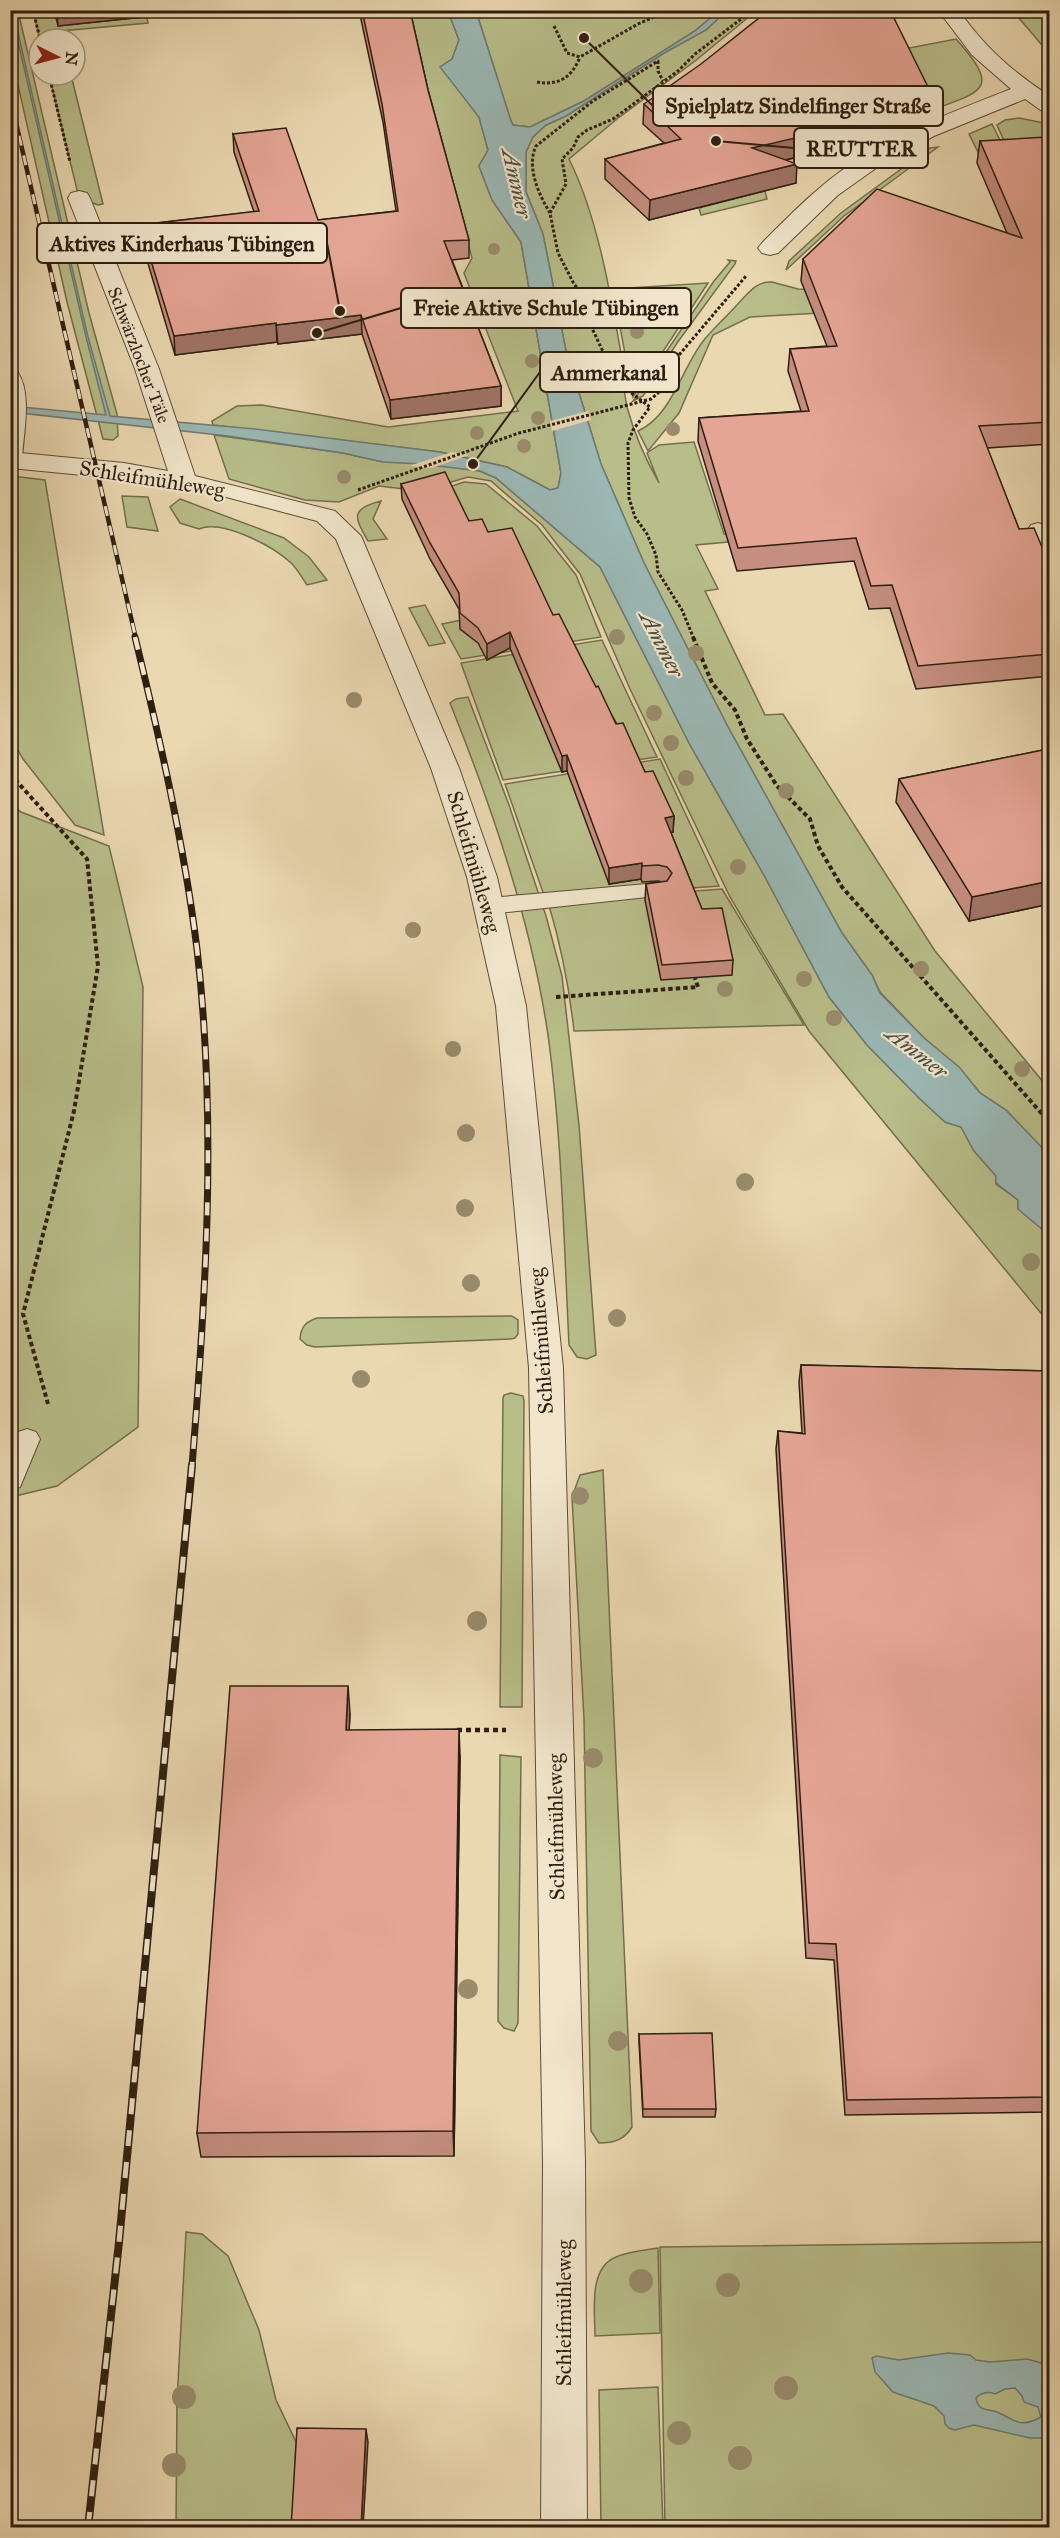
<svg xmlns="http://www.w3.org/2000/svg" width="1060" height="2538" viewBox="0 0 1060 2538" font-family="'IM FELL Great Primer',serif">
<style>
.green{fill:#b8be8a;stroke:#736e4d;stroke-width:1.5}
.water{fill:#9bb8b5;stroke:#6f7a73;stroke-width:1.5;fill-rule:evenodd}
.pier{fill:#ead8b1}
.lines{fill:none;stroke-linecap:round;stroke-linejoin:round}
.lane-casing{stroke:#5d4c38;stroke-width:2}
.street-casing{stroke:#5d4c38;stroke-width:2}
.path-far2{stroke:#2e1e10;stroke-width:3;stroke-dasharray:3 2;stroke-linecap:butt}
.path-far1{stroke:#2e1e10;stroke-width:4;stroke-dasharray:4.5 3;stroke-linecap:butt}
.path{stroke:#2e1e10;stroke-width:4.5;stroke-dasharray:5 4;stroke-linecap:butt}
.lane{fill:#f1e6cc;fill-rule:evenodd}
.street{fill:#f1e6cc;fill-rule:evenodd}
.rail-far2-casing{stroke:#2e1e10;stroke-width:4.5}
.rail-far1-casing{stroke:#2e1e10;stroke-width:7}
.rail-casing{stroke:#2e1e10;stroke-width:8}
.rail-far2{stroke:#f1e6cc;stroke-width:3;stroke-dasharray:10;stroke-linecap:butt}
.rail-far1{stroke:#f1e6cc;stroke-width:4.5;stroke-dasharray:13;stroke-linecap:butt}
.rail{stroke:#f1e6cc;stroke-width:5;stroke-dasharray:16;stroke-linecap:butt}
.tree{fill:#998c6d}
.wall{fill:#c58e80;stroke:#2e1e10;stroke-width:1.5}
.shaded-wall{fill:#a07468;stroke:#2e1e10;stroke-width:1.5}
.building{fill:#e5a595;stroke:#2e1e10;stroke-width:1.5}
.labels{text-anchor:middle;dominant-baseline:central;stroke-width:4.5;stroke-linejoin:round;paint-order:stroke}
.far-street-label{font-size:18px;fill:#2e1e10;stroke:#f1e6cc}
.street-label{font-size:21px;fill:#2e1e10;stroke:#f1e6cc}
.water-label{font-size:22px;font-style:italic;fill:#4f4c42;stroke:#f1e6cc}
.leader{fill:none;stroke:#2e1e10;stroke-width:2}
.callout-dot{fill:#2e1e10;stroke:#f1e6cc;stroke-width:2}
.callout{fill:#f1e6cc;stroke:#2e1e10;stroke-width:2}
.callout-label{font-size:22px;text-anchor:middle;font-weight:bold;fill:#2e1e10}
</style>
<rect width="100%" height="100%" fill="#ead8b1"/>
<filter id="stains"><feTurbulence type="fractalNoise" baseFrequency=".00333" numOctaves="4"/><feColorMatrix values="0 0 0 0 .2 0 0 0 0 .09 0 0 0 0 .02 0 0 0 .5 -.17"/></filter>
<radialGradient id="worn" r=".72"><stop offset=".6" stop-color="#630" stop-opacity="0"/><stop offset="1" stop-color="#630" stop-opacity=".3"/></radialGradient>
<g class="green">
<polygon points="10,11 18,11 89,313 117,414 118,436 113,440 103,439 67,302 11,54"/>
<polygon points="33,11 60,11 64,24 146,14 148,23 61,31 63,39 40,39"/>
<polygon points="408,11 448,11 459,40 452,59 441,67 479,117 488,150 479,166 492,200 521,242 561,473 558,488 550,490 507,467 440,452 213,425 212,421 237,406 262,405 388,427 518,411 464,273 472,258 433,114"/>
<polygon points="476,11 535,11 537,17 536,11 725,11 714,15 695,31 584,101 530,127 513,125 511,121"/>
<path d="M737,11h19l-61,50 -78,58 -48,40c28,56 41,132 52,194 3,17 2,37 6,54 7,26 19,53 32,76l-12,-30 12,-8 35,-3 30,92 98,-8 3,7 -129,12 22,44 -13,2 60,124 18,-1 152,237 114,138v66l-43,-45 -26,-17 -21,-26 -35,-29 -44,-46 -8,-17 -30,-42 -114,-206 -84,-164 -43,-99 -35,-113 -23,-117 -17,-42v-40l7,-15 13,-12 20,-9 98,-63 42,-23 14,-13z"/>
<polygon points="1013,11 1049,11 1049,43 1041,44"/>
<path d="M956,39c46,51 27,52 -27,72l-30,-61z"/>
<polygon points="49,75 71,75 103,204 98,205 79,198"/>
<polygon points="1019,118 1049,124 1049,169 1013,161 997,125 1005,120"/>
<polygon points="992,124 1012,164 985,166 969,134"/>
<polygon points="938,147 844,216 786,270 789,261 841,213 930,148"/>
<polygon points="765,191 767,199 701,215 699,208"/>
<polygon points="728,260 736,261 735,264 677,343 643,396 633,401 714,281 730,262"/>
<path d="M772,282l26,7 23,1 54,20 -125,7 -37,18 -34,78 -31,38 -10,-20c34,-15 44,-64 66,-91 10,-12 22,-23 32,-34 11,-11 19,-25 36,-24z"/>
<polygon points="708,283 633,397 613,289"/>
<polygon points="214,435 343,453 383,462 421,463 480,471 496,478 600,567 689,743 765,877 829,997 867,1045 920,1099 945,1122 961,1127 974,1151 996,1176 996,1184 1018,1200 1018,1209 1049,1235 1049,1323 809,1031 730,897 630,689 580,574 542,525 491,481 468,477 421,491 379,486 339,502 305,500 229,479"/>
<polygon points="11,476 45,480 104,835 75,825 23,759 11,738"/>
<polygon points="464,482 486,484 537,526 576,575 601,637 461,659 442,624 518,608 483,530 461,515 449,487"/>
<polygon points="122,496 148,497 158,531 127,527"/>
<path d="M180,499l104,39 25,19 18,23 -20,5c-5,-7 -10,-17 -17,-23 -18,-16 -68,-43 -91,-33l-19,-6 -10,-16z"/>
<path d="M381,501l-8,18 14,20 -19,2c-13,-23 -19,-32 13,-40z"/>
<polygon points="425,605 445,643 429,646 409,608"/>
<polygon points="602,640 657,757 503,780 461,663"/>
<path d="M468,697l41,108 37,111 16,60 17,149 17,230 -9,4 -10,-2 -8,-12c-5,-101 -7,-203 -20,-303 -16,-115 -56,-232 -99,-339l6,-4z"/>
<polygon points="660,759 719,886 545,898 505,784"/>
<polygon points="10,803 21,812 109,846 143,987 138,1427 57,1486 11,1497"/>
<path d="M722,889l82,136 -230,6c-5,-45 -13,-86 -26,-129z"/>
<path d="M512,1316l6,4v14l-3,4 -4,1 -196,8 -8,-2 -7,-6c1,-13 6,-17 17,-21z"/>
<polygon points="511,1393 523,1396 524,1401 522,1707 500,1707 503,1398 504,1395"/>
<path d="M603,1470l29,657c-8,13 -18,16 -33,16l-8,-12 -7,-412 -12,-222 8,-22z"/>
<polygon points="500,1755 521,1757 518,2023 514,2031 504,2028 498,2021"/>
<polygon points="186,2232 202,2234 228,2256 259,2330 276,2400 296,2442 292,2527 176,2528 177,2401"/>
<polygon points="1049,2242 1049,2527 665,2527 660,2247"/>
<path d="M658,2248l2,85 -65,3c0,-24 -7,-68 21,-79 13,-6 29,-7 42,-9z"/>
<polygon points="658,2387 663,2527 601,2527 599,2390"/>
</g>
<g class="water">
<polygon points="11,11 13,11 88,337 110,416 255,429 440,452 507,467 550,490 558,488 561,473 521,242 492,200 479,166 488,150 479,117 440,67 452,59 459,40 448,11 476,11 511,121 513,125 530,127 584,101 695,31 714,15 725,11 737,11 720,17 706,30 664,53 566,116 546,125 533,137 526,152 526,192 543,234 566,351 601,464 644,563 728,727 842,933 872,975 880,993 924,1038 959,1067 980,1093 1006,1110 1049,1155 1049,1235 1018,1209 1018,1200 996,1183 996,1176 974,1151 961,1127 945,1122 920,1099 867,1045 829,997 765,877 689,743 600,567 496,478 480,471 421,464 383,462 343,453 228,436 11,412 11,406 106,415 86,337"/>
<path d="M948,2353l22,2 6,5 14,2 37,-3 22,6v73h-19l-56,-13 -19,5 -6,-2 -4,-4 -1,-8 -10,-10 -41,-14 -18,-20 -3,-14 4,-2 23,4zM1015,2388l7,8 2,6 14,5 3,10c-22,12 -25,3 -44,-5 -10,-4 -19,0 -21,-14 4,-5 12,-7 19,-4l10,-5z"/>
</g>
<g class="pier">
<polygon points="588,411 591,420 552,431 550,421"/>
<polygon points="452,452 469,455 432,468 409,466"/>
</g>
<g class="lines">
<defs>
<g id="lane">
<path d="M10,369l7,2c16,23 6,63 5,89l-3,4 -7,2z"/>
<polygon points="1038,523 1045,525 1050,533 1050,565 1043,563 1040,559 1028,529 1031,525"/>
<polygon points="658,883 666,885 669,890 666,895 489,914 481,911 478,906 481,901 489,898"/>
<polygon points="27,1429 36,1432 40,1439 20,1487 10,1490 10,1446 18,1432"/>
</g>
<g id="street">
<path d="M938,10h21c23,35 56,64 91,86v16l-8,-1 -17,-12 -91,37 -55,30 -41,29 -60,58 -8,2 -8,-2 -4,-5 4,-5c27,-27 54,-55 86,-77 50,-34 107,-55 163,-77l-39,-34z"/>
<polygon points="79,191 87,193 90,198 159,369 195,476 335,511 361,536 459,768 497,877 526,1006 563,1368 585,2162 587,2528 541,2528 543,2162 529,1368 496,1006 467,877 431,768 336,539 317,521 211,493 124,479 10,468 10,452 124,463 168,471 135,369 68,198 71,193"/>
</g>
</defs>
<use href="#lane" class="lane-casing"/>
<use href="#street" class="street-casing"/>
<g class="path-far2">
<polyline points="33,10 40,39"/>
<polyline points="554,26 567,53 580,57 638,24 670,10"/>
<polyline points="49,75 70,162"/>
<path d="M537,82c22,4 35,-5 43,-25"/>
<path d="M550,213c-11,-18 -24,-46 -14,-67l57,-45 65,-40v10l5,10"/>
<polyline points="358,490 519,433 651,399 658,393 679,355 746,276"/>
<polyline points="694,639 682,610 658,572 656,555 647,534 635,517 629,498 628,443 633,430 650,407 622,386 615,377 589,322 586,299 574,284 558,253 550,213 566,184 562,159 573,148 578,137 587,130 613,119 678,71 695,54 753,10"/>
</g>
<g class="path-far1">
<polyline points="693,637 712,683 735,710 747,739 777,786 810,819 818,846 842,887 1050,1123"/>
<polyline points="10,774 87,859 98,966 74,1111 23,1314 48,1404"/>
<polyline points="556,997 698,987 695,978"/>
</g>
<polyline class="path" points="457,1730 506,1730"/>
<use href="#lane" class="lane"/>
<use href="#street" class="street"/>
<defs>
<polyline id="rail-far2" points="10,97 136,639"/>
<path id="rail-far1" d="M135,637c25,103 49,207 62,312 20,172 9,346 -5,517"/>
<polyline id="rail" points="88,2528 119,2242 192,1465"/>
</defs>
<use href="#rail-far2" class="rail-far2-casing"/>
<use href="#rail-far1" class="rail-far1-casing"/>
<use href="#rail" class="rail-casing"/>
<use href="#rail-far2" class="rail-far2"/>
<use href="#rail-far1" class="rail-far1"/>
<use href="#rail" class="rail"/>
</g>
<g class="tree">
<circle cx="494" cy="249" r="6"/>
<circle cx="637" cy="332" r="7"/>
<circle cx="532" cy="361" r="7"/>
<circle cx="538" cy="418" r="7"/>
<circle cx="673" cy="429" r="7"/>
<circle cx="477" cy="433" r="7"/>
<circle cx="524" cy="446" r="7"/>
<circle cx="344" cy="477" r="7"/>
<circle cx="617" cy="637" r="8"/>
<circle cx="696" cy="653" r="8"/>
<circle cx="354" cy="700" r="8"/>
<circle cx="654" cy="713" r="8"/>
<circle cx="671" cy="743" r="8"/>
<circle cx="686" cy="778" r="8"/>
<circle cx="786" cy="791" r="8"/>
<circle cx="738" cy="867" r="8"/>
<circle cx="413" cy="930" r="8"/>
<circle cx="921" cy="969" r="8"/>
<circle cx="804" cy="979" r="8"/>
<circle cx="725" cy="989" r="8"/>
<circle cx="834" cy="1018" r="8"/>
<circle cx="453" cy="1049" r="8"/>
<circle cx="1022" cy="1069" r="8"/>
<circle cx="466" cy="1133" r="9"/>
<circle cx="745" cy="1182" r="9"/>
<circle cx="465" cy="1208" r="9"/>
<circle cx="1031" cy="1262" r="9"/>
<circle cx="471" cy="1283" r="9"/>
<circle cx="617" cy="1318" r="9"/>
<circle cx="361" cy="1379" r="9"/>
<circle cx="580" cy="1496" r="9"/>
<circle cx="477" cy="1621" r="10"/>
<circle cx="593" cy="1758" r="10"/>
<circle cx="468" cy="1989" r="10"/>
<circle cx="618" cy="2041" r="10"/>
<circle cx="641" cy="2281" r="12"/>
<circle cx="728" cy="2285" r="12"/>
<circle cx="786" cy="2388" r="12"/>
<circle cx="184" cy="2397" r="12"/>
<circle cx="679" cy="2433" r="12"/>
<circle cx="740" cy="2458" r="12"/>
<circle cx="174" cy="2465" r="12"/>
</g>
<g class="wall">
<polygon points="54,10 143,10 143,17 58,26"/>
<polygon points="359,10 410,10 428,90 469,240 469,258 452,260 501,386 501,406 391,419 362,334 278,344 277,342 175,355 142,243 140,225 254,212 234,152 233,134 318,220 396,211 383,122"/>
<polygon points="644,104 926,106 874,139 786,160 796,183 649,220 605,179 605,159 664,143 643,124"/>
<polygon points="980,141 1050,141 1050,444 987,448 1019,529 1050,566 1050,676 916,689 890,608 869,609 854,561 737,571 698,441 699,418 801,411 788,371 790,349 827,346 801,281 803,259 1007,233 977,163"/>
<polygon points="401,484 488,532 553,615 645,772 674,816 673,832 671,833 702,909 733,960 732,975 661,980 645,900 646,884 663,882 658,881 642,882 641,879 609,884 567,771 562,772 510,648 487,660 478,643 460,629 459,609 430,559 402,499"/>
<polygon points="1050,746 1050,904 969,921 896,802 899,779 1043,750"/>
<polygon points="801,1365 1050,1371 1050,2112 845,2115 834,1960 806,1958 776,1449 778,1431 802,1433 799,1382"/>
<polygon points="350,1713 349,1730 460,1756 454,2156 201,2157 197,2133"/>
<polygon points="639,2034 716,2109 715,2117 643,2117 639,2042"/>
</g>
<g class="shaded-wall">
<polygon points="57,10 143,10 143,17 58,26"/>
<polygon points="928,87 926,106 874,139 750,168 752,148"/>
<polygon points="797,164 796,183 649,220 650,200"/>
<polygon points="361,315 362,334 278,344 276,325"/>
<polygon points="276,323 277,342 175,355 174,336"/>
<polygon points="501,386 501,406 391,419 390,400"/>
<polygon points="510,632 510,648 487,660 487,644"/>
<polygon points="567,755 567,771 562,772 562,756"/>
<polygon points="674,816 673,832 665,833 665,818"/>
<polygon points="642,863 641,879 609,884 609,868"/>
<polygon points="1050,881 1050,904 969,921 972,897"/>
<polygon points="348,1686 350,1713 348,1757 346,1730"/>
<polygon points="459,1729 460,1756 454,2156 453,2131"/>
<polygon points="366,2429 368,2442 363,2528 361,2528"/>
</g>
<g class="building">
<polygon points="362,10 410,10 428,90 469,240 444,241 501,386 390,400 361,315 276,325 276,323 174,336 140,225 259,211 233,134 286,128 318,220 398,211 382,104"/>
<polygon points="769,10 890,10 928,87 876,119 752,148 797,164 650,200 605,159 681,139 644,104 701,64"/>
<polygon points="1047,137 1050,141 1050,422 979,426 1019,529 1034,528 1050,566 1050,654 918,666 892,585 871,586 856,538 738,548 699,418 809,411 790,349 837,346 803,259 877,189 1022,238 980,141"/>
<polygon points="445,472 469,521 482,519 488,532 512,528 553,615 559,614 596,687 598,686 616,724 623,723 645,772 653,771 674,816 665,818 702,909 722,908 733,960 662,965 646,884 667,881 672,873 667,867 658,865 642,866 642,863 609,868 567,755 562,756 510,632 487,644 478,628 460,613 459,593 430,543 401,484"/>
<polygon points="1050,746 1050,881 972,897 899,779 1043,750"/>
<polygon points="801,1365 1050,1371 1050,2097 847,2100 836,1944 809,1943 778,1431 805,1434"/>
<polygon points="230,1686 348,1686 346,1730 459,1729 453,2131 197,2133"/>
<polygon points="712,2033 716,2109 643,2109 639,2034"/>
<polygon points="297,2428 366,2429 361,2528 291,2528"/>
</g>
<g class="labels">
<g class="far-street-label">
<text transform="translate(139 355) rotate(69)">Schwärzlocher Täle</text>
</g>
<g class="street-label">
<text transform="translate(152 479) rotate(9)">Schleifmühleweg</text>
<text transform="translate(474 862) rotate(74)">Schleifmühleweg</text>
<text transform="translate(541 1341) rotate(-94)">Schleifmühleweg</text>
<text transform="translate(556 1827) rotate(-91)">Schleifmühleweg</text>
<text transform="translate(564 2313) rotate(-90)">Schleifmühleweg</text>
</g>
<g class="water-label">
<text transform="translate(517 183) rotate(77)">Ammer</text>
<text transform="translate(662 644) rotate(63)">Ammer</text>
<text transform="translate(917 1052) rotate(38)">Ammer</text>
</g>
</g>
<path class="leader" d="M584 38L653 106M716 141L794 148M340 311L327 243M317 333L401 308M473 464L540 372"/>
<g class="callout-dot">
<circle cx="584" cy="38" r="6"/>
<circle cx="716" cy="141" r="6"/>
<circle cx="340" cy="311" r="6"/>
<circle cx="317" cy="333" r="6"/>
<circle cx="473" cy="464" r="6"/>
</g>
<g class="callout">
<rect x="653" y="86" width="290" height="40" rx="6"/>
<rect x="794" y="128" width="134" height="40" rx="6"/>
<rect x="37" y="223" width="290" height="40" rx="6"/>
<rect x="401" y="288" width="290" height="40" rx="6"/>
<rect x="540" y="352" width="139" height="40" rx="6"/>
</g>
<g class="callout-label">
<text x="798" y="113">Spielplatz Sindelfinger Straße</text>
<text x="861" y="156">REUTTER</text>
<text x="182" y="251">Aktives Kinderhaus Tübingen</text>
<text x="546" y="315">Freie Aktive Schule Tübingen</text>
<text x="609" y="380">Ammerkanal</text>
</g>
<rect width="1060" height="2538" fill="none" stroke="#ead8b1" stroke-width="36"/>
<rect x="12" y="12" width="1036" height="2514" fill="none" stroke="#2e1e10" stroke-width="3"/>
<rect x="18" y="18" width="1024" height="2502" fill="none" stroke="#2e1e10" stroke-width="1.5"/>
<g transform="translate(57 57) rotate(96)"><circle r="28" fill="#f1e6cc" stroke="#a39681" stroke-width="1.5"/>
<path d="M0-4.5L10 22L0 15L-10 22Z" fill="#8f2418"/>
<text y="-9" font-size="16" font-weight="bold" text-anchor="middle" fill="#2e1e10">N</text>
</g>
<rect width="100%" height="100%" filter="url(#stains)"/>
<rect width="100%" height="100%" fill="url(#worn)"/>
</svg>
